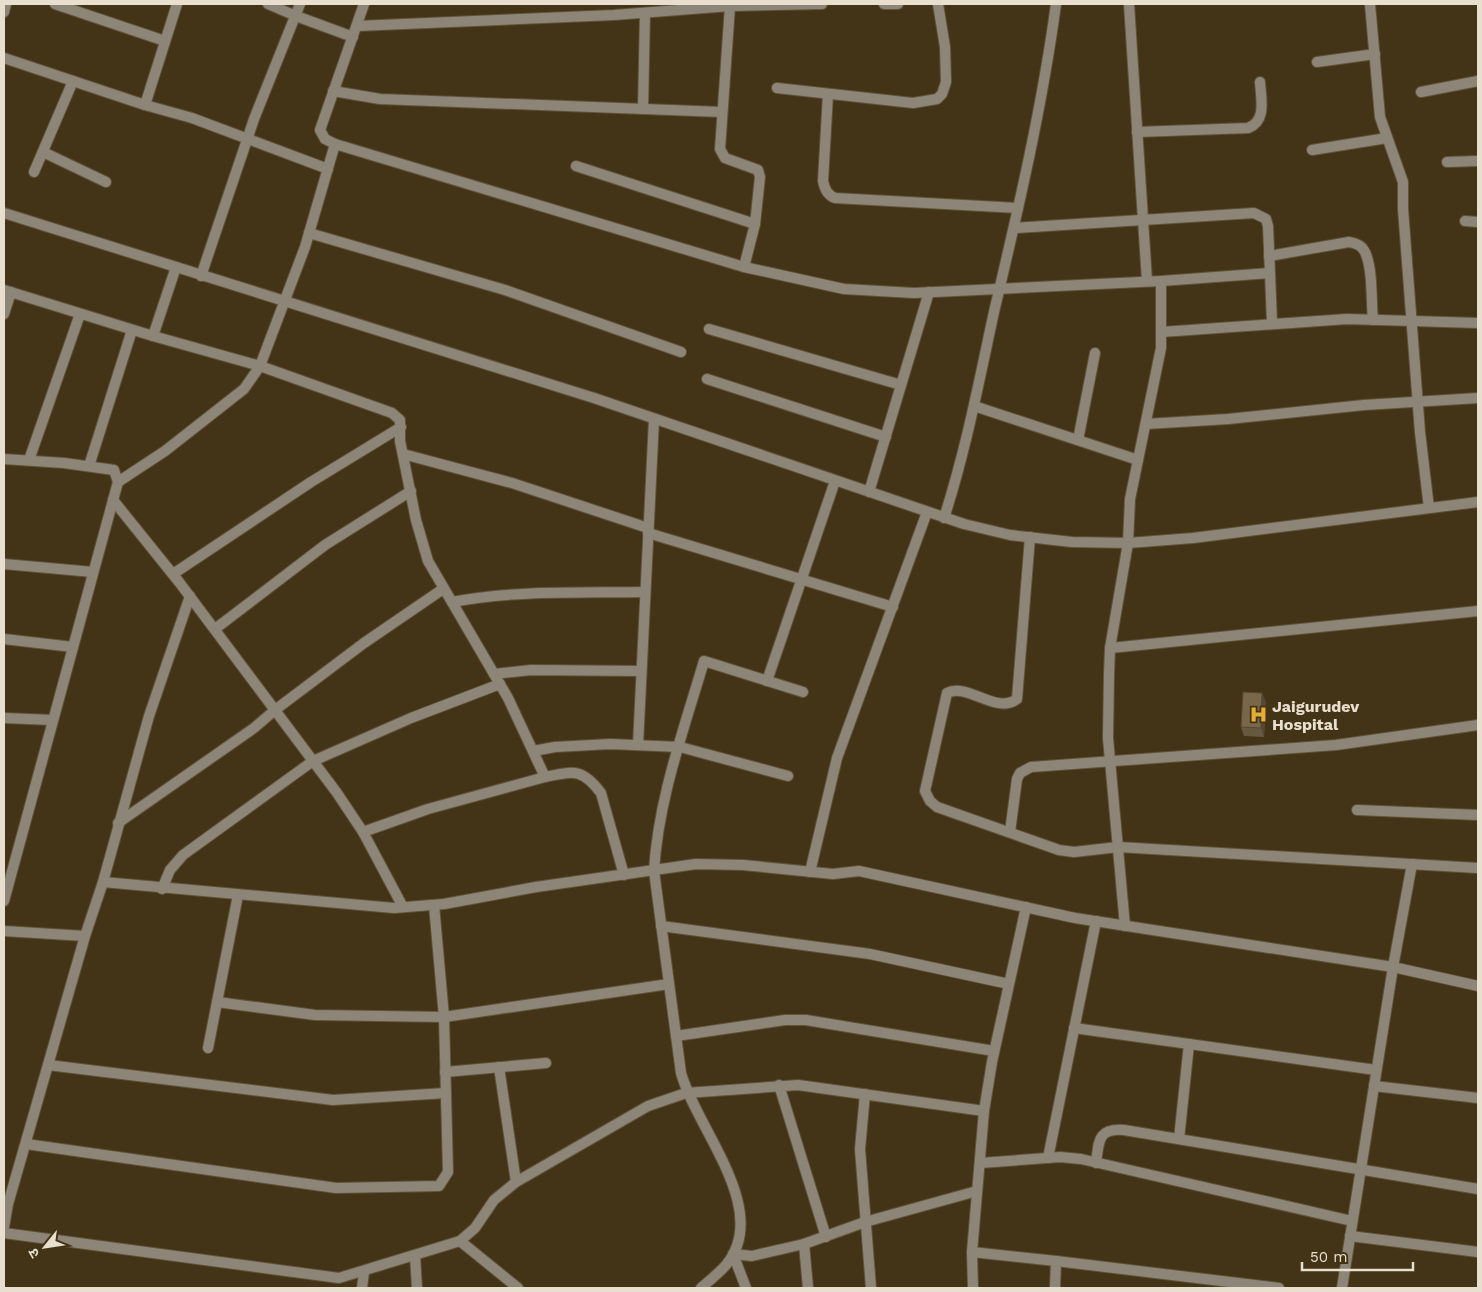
<svg xmlns="http://www.w3.org/2000/svg" width="1482" height="1292" viewBox="0 0 1482 1292" font-family="'Work Sans','Noto Sans Devanagari',sans-serif">
<style>
.lines{fill:none;stroke-linecap:round;stroke-linejoin:round}
.street-casing{stroke:#615338;stroke-width:12}
.street{stroke:#8d8678;stroke-width:10}
.wall{fill:#67593f}
.shaded-wall{fill:#544833}
.building{fill:#786749;stroke:#544833}
.labels{text-anchor:middle;dominant-baseline:central;stroke-width:4;stroke-linejoin:round;paint-order:stroke}
.poi-label{font-size:16px;font-weight:bold;fill:#e8dfce;stroke:#433417;text-anchor:start}
</style>
<rect width="100%" height="100%" fill="#433417"/>
<g class="lines">
<defs>
<g id="street">
<polyline points="55,4 165,41"/>
<polyline points="268,4 296,16 353,37"/>
<polyline points="364,4 320,130 325,139 335,144 744,267 844,289 914,293 1161,281 1270,273 1272,323"/>
<polyline points="884,4 898,4"/>
<polyline points="1129,4 1147,281"/>
<polyline points="1370,4 1380,117 1403,182 1403,209 1420,432 1429,508"/>
<polyline points="730,6 720,149 725,158 758,170 760,177 755,224 744,267"/>
<polyline points="4,12 6,4"/>
<polyline points="357,26 614,15 730,6 822,4"/>
<polyline points="4,58 145,105 192,118 328,169"/>
<polyline points="1317,62 1375,54"/>
<polyline points="777,88 913,103 937,99 942,94 946,82 945,47 938,4"/>
<polyline points="333,91 380,99 722,112"/>
<polyline points="1421,92 1478,81"/>
<path d="M828,94l-5,87c2,8 4,14 12,17l183,10"/>
<polyline points="145,105 177,4"/>
<polyline points="643,109 645,13"/>
<path d="M1137,132l111,-4c19,-7 13,-29 12,-46"/>
<polyline points="1312,150 1387,138"/>
<polyline points="43,152 106,182"/>
<polyline points="1447,162 1478,161"/>
<polyline points="576,166 755,224"/>
<polyline points="34,172 73,81"/>
<polyline points="4,213 594,398 964,524 1010,535 1072,542 1128,543 1193,538 1478,502"/>
<polyline points="1465,221 1478,222"/>
<polyline points="1014,228 1254,213 1266,219 1268,226 1270,273"/>
<polyline points="309,233 505,290 681,352"/>
<path d="M1269,256l80,-14c7,1 13,3 16,10 8,17 6,49 8,68"/>
<polyline points="201,276 254,119 300,4"/>
<polyline points="4,290 153,336 176,267"/>
<polyline points="4,314 11,292"/>
<polyline points="709,329 901,385"/>
<polyline points="1161,332 1347,319 1478,323"/>
<polyline points="153,336 260,366 392,413 400,420 400,441 416,520 428,561 508,698 545,777 428,809 363,832"/>
<polyline points="707,379 886,437"/>
<polyline points="974,406 1138,460"/>
<polyline points="1146,424 1228,419 1364,405 1478,398"/>
<polyline points="1078,440 1095,353"/>
<polyline points="403,454 512,483 648,528"/>
<polyline points="4,459 64,463 114,470 118,482 4,901"/>
<polyline points="29,460 80,314"/>
<polyline points="89,466 132,330"/>
<polyline points="118,482 165,451 244,389 260,366 305,247 335,144"/>
<polyline points="869,492 929,292"/>
<polyline points="113,500 179,582 337,793 363,832 403,907"/>
<path d="M944,518c22,-68 35,-137 50,-206 24,-102 48,-204 62,-308"/>
<polyline points="648,533 893,607"/>
<path d="M1030,537l-13,162c-21,16 -50,-17 -70,-6l-22,98 5,10 7,6 122,43 15,2 44,-5 360,21"/>
<polyline points="4,564 93,572"/>
<polyline points="173,574 311,482 401,427"/>
<path d="M452,602c63,-12 129,-9 193,-10"/>
<polyline points="215,629 325,545 411,491"/>
<polyline points="4,639 73,647"/>
<polyline points="1110,648 1478,611"/>
<polyline points="494,674 531,670 641,671"/>
<polyline points="767,681 835,481"/>
<polyline points="4,718 53,720"/>
<polyline points="638,745 654,419"/>
<polyline points="533,751 555,747 610,744 680,747 788,776"/>
<path d="M545,777c29,-6 37,-9 56,16l23,82"/>
<polyline points="1357,810 1478,815"/>
<polyline points="118,823 254,728 275,710 364,643 443,589"/>
<polyline points="1010,832 1017,779 1020,773 1031,767 1336,745 1478,725"/>
<polyline points="1412,864 1393,967 1478,986"/>
<polyline points="810,872 837,758 927,512"/>
<polyline points="103,882 394,908 444,904 536,887 696,864 743,865 833,874 859,871 1075,918 1393,967 1342,1288"/>
<polyline points="162,889 170,870 183,855 313,761 411,718 500,684"/>
<polyline points="1026,907 992,1062 984,1111 972,1252 1056,1261 1055,1288"/>
<polyline points="661,926 870,954 1009,984"/>
<polyline points="1125,926 1108,738 1109,674 1110,648 1128,543 1130,499 1161,348 1161,281"/>
<polyline points="4,931 85,936"/>
<polyline points="217,1002 315,1015 444,1017 669,984"/>
<polyline points="1074,1028 1376,1070"/>
<polyline points="676,1036 785,1020 806,1020 994,1051"/>
<polyline points="208,1048 238,895"/>
<polyline points="48,1065 333,1100 446,1093"/>
<polyline points="499,1067 516,1182"/>
<polyline points="445,1072 546,1063"/>
<polyline points="779,1085 826,1237"/>
<polyline points="1374,1086 1478,1098"/>
<polyline points="865,1094 860,1149 871,1288"/>
<polyline points="1179,1139 1189,1044"/>
<polyline points="26,1144 336,1188 439,1186 448,1172 444,1017 434,905"/>
<polyline points="1048,1158 1096,921"/>
<polyline points="980,1163 1060,1157 1081,1159 1352,1221"/>
<path d="M1096,1163c3,-21 1,-35 28,-33l354,59"/>
<polyline points="4,1227 8,1204 85,936 103,882 149,716 190,596"/>
<polyline points="4,1233 339,1278 460,1241 475,1228 494,1200 516,1182 648,1106 686,1093 798,1085 984,1111"/>
<polyline points="1350,1236 1478,1252"/>
<polyline points="460,1241 518,1288"/>
<polyline points="972,1252 973,1288"/>
<polyline points="415,1255 417,1288"/>
<polyline points="1056,1261 1279,1288"/>
<polyline points="362,1288 364,1272"/>
<path d="M701,1288c8,-7 18,-15 25,-23 46,-55 -30,-137 -45,-192l-27,-202c4,-71 30,-142 50,-210l99,31"/>
<polyline points="746,1288 733,1254 752,1256 804,1244"/>
<polyline points="808,1288 804,1244 865,1222 977,1191"/>
</g>
</defs>
<use href="#street" class="street-casing"/>
<use href="#street" class="street"/>
</g>
<polygon class="wall" points="1266,702 1264,737 1244,736 1241,727"/>
<polygon class="shaded-wall" points="1262,693 1266,702 1264,737 1261,728"/>
<polygon class="building" points="1243,692 1262,693 1261,728 1241,727"/>
<defs>
<symbol id="hospital-bare" viewBox="-9 -9 18 18"><path d="M-5-5h3v3.5h4V-5h3V5h-3V1.5h-4V5h-3Z" fill="#e4ae35" stroke="#433417" stroke-width="2.5" paint-order="stroke"/></symbol>
</defs>
<g fill-rule="evenodd">
<use href="#hospital-bare" x="1246" y="702" width="25" height="25"/>
</g>
<g class="labels">
<g class="poi-label">
<text x="1272" y="706">Jaigurudev<tspan x="1272" dy="18">Hospital</tspan></text>
</g>
</g>
<rect width="1482" height="1292" fill="none" stroke="#e8dfce" stroke-width="10"/>
<g transform="translate(45 1247) rotate(240)" stroke="#433417" stroke-width="4" paint-order="stroke">
<path d="M0-4L9 19L0 12L-9 19Z" fill="#e8dfce"/>
<text y="-8" font-size="14" font-weight="bold" text-anchor="middle" fill="#e8dfce">उ</text>
</g>
<path d="M1302 1262v8h111v-8" fill="none" stroke="#e8dfce" stroke-width="2.5"/>
<text x="1310" y="1262" font-size="15" fill="#e8dfce" stroke="#433417" stroke-width="4" paint-order="stroke">50 m</text>
</svg>
